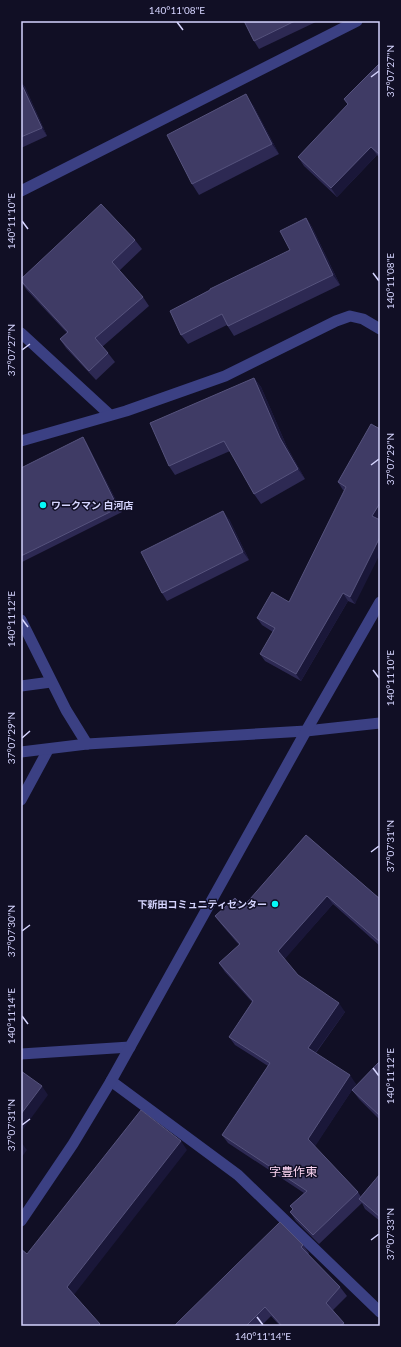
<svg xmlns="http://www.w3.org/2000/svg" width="401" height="1347" viewBox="0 0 401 1347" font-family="Lato,'Noto Sans JP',sans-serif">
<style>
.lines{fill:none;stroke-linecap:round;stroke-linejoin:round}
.minor{stroke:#3b4083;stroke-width:11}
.tertiary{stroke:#3b4083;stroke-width:11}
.wall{fill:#2d2953}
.shaded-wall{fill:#1a1739}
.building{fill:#3f3b65;stroke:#56537d}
.ticks{fill:none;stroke:#d5d4fe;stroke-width:1.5}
.poi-dot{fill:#05f9f8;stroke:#110f25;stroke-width:1.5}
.labels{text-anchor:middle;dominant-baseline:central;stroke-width:3;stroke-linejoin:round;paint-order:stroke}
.poi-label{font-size:10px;font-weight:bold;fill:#d5d4fe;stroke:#110f25;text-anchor:start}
.quarter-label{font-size:12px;fill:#fed6f4;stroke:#110f25}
.neatline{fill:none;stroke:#d5d4fe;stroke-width:1.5}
.ticks-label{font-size:10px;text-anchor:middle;fill:#d5d4fe}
</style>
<rect width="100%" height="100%" fill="#110f25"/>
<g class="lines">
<g class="minor">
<polyline points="21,191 357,21"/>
<polyline points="21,333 110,415"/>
<polyline points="21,441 126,411 225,376 336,321 350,316 363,319 380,329"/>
<polyline points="21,686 51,682"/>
<polyline points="21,800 48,750"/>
<polyline points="21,1054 130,1047"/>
<polyline points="111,1081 238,1175 380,1312"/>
</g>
<g class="tertiary">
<polyline points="21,620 66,710 87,744"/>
<polyline points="21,752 87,744 306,731 380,723"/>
<polyline points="21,1221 73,1144 111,1081 306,731 380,602"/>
</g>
</g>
<g class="wall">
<polygon points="244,21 318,21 259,49 254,41"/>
<polygon points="380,63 380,158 377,155 337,197 304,166 298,157 348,105 344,99"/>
<polygon points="21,82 25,87 47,136 21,148"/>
<polygon points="253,105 279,154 199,195 192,184"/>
<polygon points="306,218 312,227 340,285 234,336 227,325 188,344 181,335 290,250"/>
<polygon points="135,240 142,249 119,271 143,297 149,306 102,347 108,353 115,362 96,380 66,348 60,339 67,333 26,289 21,281"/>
<polygon points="254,378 261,387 287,447 305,479 261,504 254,494 230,451 175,475 169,466"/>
<polygon points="380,429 380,519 355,604 348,601 301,681 265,661 260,654 273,632 262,625 257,618 289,602 345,491 343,490 338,482"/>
<polygon points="86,442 122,512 22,562 21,560 21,468"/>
<polygon points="229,519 249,560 167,601 162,593"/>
<polygon points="306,835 380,899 380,946 333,904 284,959 298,975 345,1012 316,1053 356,1084 314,1147 358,1192 361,1197 380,1174 380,1221 365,1209 362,1203 319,1244 296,1221 290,1212 293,1210 290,1206 304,1193 228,1143 222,1135 268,1066 235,1045 229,1037 252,1002 225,972 219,963 239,945 221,924 215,916 243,907"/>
<polygon points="380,1061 380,1120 359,1099 352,1090"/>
<polygon points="303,1245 309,1253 308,1255 340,1287 347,1296 333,1310 346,1326 280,1326 271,1316 261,1326 174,1326"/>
</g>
<g class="shaded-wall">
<polygon points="21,82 25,87 47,136 42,128 21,83"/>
<polygon points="246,94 253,105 279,154 272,144"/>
<polygon points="371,147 377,155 337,197 331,188"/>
<polygon points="306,218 312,227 340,285 333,275"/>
<polygon points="254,378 261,387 287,447 305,479 298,469 280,438"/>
<polygon points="83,437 86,442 122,512 118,508"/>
<polygon points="380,503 380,519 377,524 372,516"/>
<polygon points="223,511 229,519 249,560 243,552"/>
<polygon points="380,537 380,554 355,604 350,597"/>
<polygon points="343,593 348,601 301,681 296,674"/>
<polygon points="327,896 333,904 284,960 278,951"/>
<polygon points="339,1003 345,1012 313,1056 308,1048"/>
<polygon points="350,1075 356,1084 314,1148 308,1139"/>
<polygon points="42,1086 48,1095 21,1132 21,1114"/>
<polygon points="181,1141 187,1150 73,1296 67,1287"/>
<polygon points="21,1142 27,1150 21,1158"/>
</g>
<g class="building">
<polygon points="244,21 295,21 254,41"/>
<polygon points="380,63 380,155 371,147 331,188 298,157 348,104 344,99"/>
<polygon points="21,83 42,128 21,137"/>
<polygon points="246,94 272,144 192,184 167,135"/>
<polygon points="101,204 135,240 112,262 143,297 95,338 108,353 89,371 60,339 68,332 21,281 21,279"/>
<polygon points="306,218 333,275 228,326 222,314 181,335 170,311 210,290 210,289 290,250 280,231"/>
<polygon points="254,378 280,438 298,469 254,494 224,441 169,466 150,423"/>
<polygon points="371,424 380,429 380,503 372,516 380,520 380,537 350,597 343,593 296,674 260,654 275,628 257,618 272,592 289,602 346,487 338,482"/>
<polygon points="83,437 118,508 21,556 21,468"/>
<polygon points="223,511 243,552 162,593 141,552"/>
<polygon points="306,835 380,899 380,942 327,896 278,951 298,975 339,1003 308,1048 350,1075 308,1139 358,1192 313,1235 290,1212 293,1209 290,1206 307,1191 222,1135 270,1063 229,1037 253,1001 219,963 240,944 215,916 235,898 243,907"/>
<polygon points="380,1061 380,1116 352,1090"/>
<polygon points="21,1071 42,1086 21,1114"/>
<polygon points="141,1110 181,1141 67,1287 100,1324 98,1326 21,1326 21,1249 27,1254"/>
<polygon points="380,1174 380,1217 359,1199"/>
<polygon points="280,1222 303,1245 301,1247 340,1287 326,1303 344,1323 340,1326 282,1326 265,1307 246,1326 174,1326"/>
</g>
<path class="ticks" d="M177,22l6,8M371,77l8,-6M22,221l6,8M373,273l6,8M22,350l8,-6M371,465l8,-6M22,619l6,8M373,670l6,8M22,738l8,-7M371,852l8,-6M22,931l8,-6M22,1016l6,8M373,1068l6,8M22,1125l8,-6M371,1240l8,-6M257,1317l6,8"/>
<g class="poi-dot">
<circle cx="43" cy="505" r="4"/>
<circle cx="275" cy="904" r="4"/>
</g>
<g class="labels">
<g class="poi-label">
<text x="51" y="505">ワークマン 白河店</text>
<text x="267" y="904" text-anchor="end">下新田コミュニティセンター</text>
</g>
<g class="quarter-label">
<text x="293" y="1171">字豊作東</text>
</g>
</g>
<rect width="401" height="1347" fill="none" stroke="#110f25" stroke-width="44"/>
<rect x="22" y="22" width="357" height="1303" class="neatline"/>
<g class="ticks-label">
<text x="177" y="14">140°11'08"E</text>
<text transform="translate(390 71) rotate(-90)" y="4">37°07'27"N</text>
<text transform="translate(11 221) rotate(-90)" y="4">140°11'10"E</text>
<text transform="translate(390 281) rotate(-90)" y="4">140°11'08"E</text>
<text transform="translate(11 350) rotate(-90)" y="4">37°07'27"N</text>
<text transform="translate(390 459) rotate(-90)" y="4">37°07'29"N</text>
<text transform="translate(11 619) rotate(-90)" y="4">140°11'12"E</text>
<text transform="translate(390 678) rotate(-90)" y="4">140°11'10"E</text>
<text transform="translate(11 738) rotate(-90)" y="4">37°07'29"N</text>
<text transform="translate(390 846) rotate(-90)" y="4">37°07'31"N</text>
<text transform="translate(11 931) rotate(-90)" y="4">37°07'30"N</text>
<text transform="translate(11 1016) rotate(-90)" y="4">140°11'14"E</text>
<text transform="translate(390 1076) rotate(-90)" y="4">140°11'12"E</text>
<text transform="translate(11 1125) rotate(-90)" y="4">37°07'31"N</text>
<text transform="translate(390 1234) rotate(-90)" y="4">37°07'33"N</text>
<text x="263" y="1340">140°11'14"E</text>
</g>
</svg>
